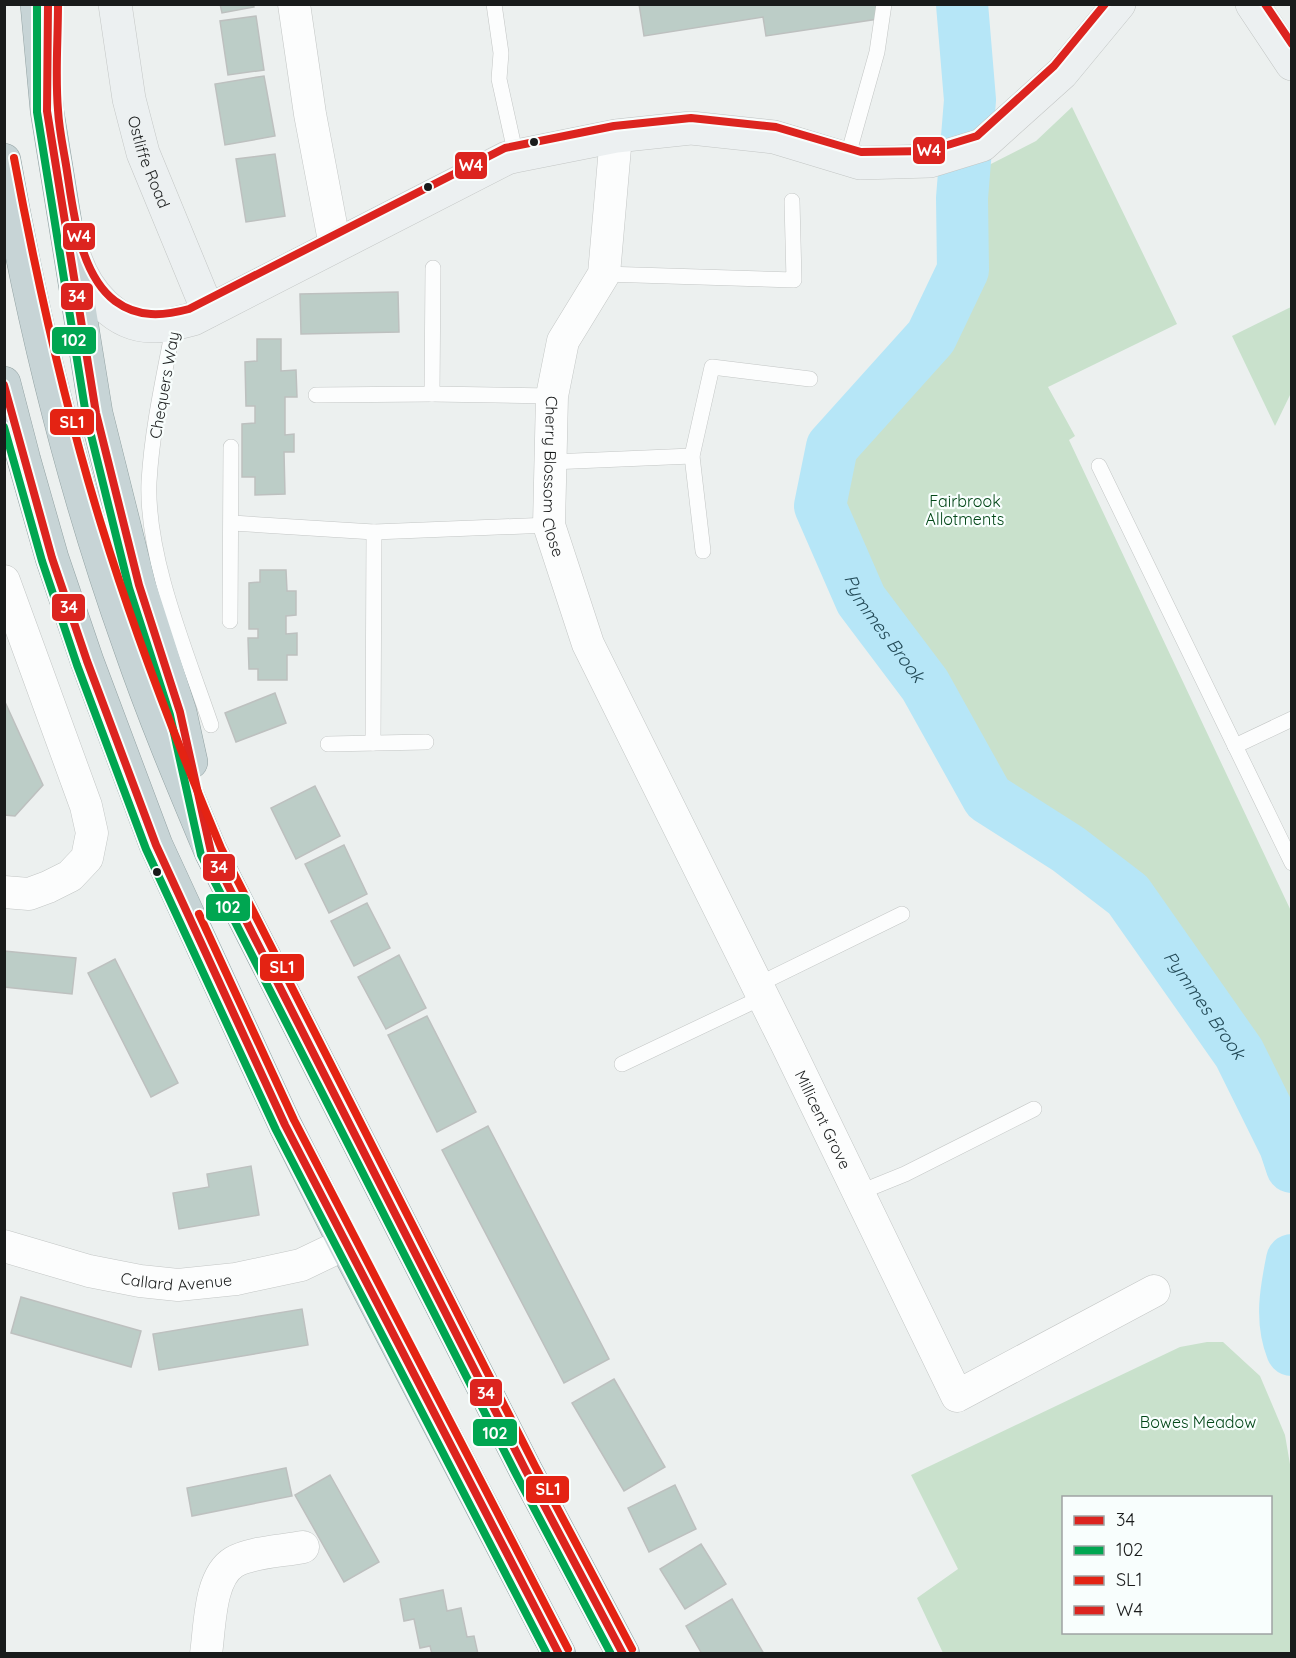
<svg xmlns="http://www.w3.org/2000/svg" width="1296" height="1658" viewBox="0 0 1296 1658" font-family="Quicksand,sans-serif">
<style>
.green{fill:#c9e1cc;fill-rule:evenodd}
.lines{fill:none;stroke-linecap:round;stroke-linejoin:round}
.river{stroke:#b6e6f7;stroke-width:52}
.building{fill:#bccdc7;stroke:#bdc0bf;stroke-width:1.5}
.lane-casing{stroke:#c3c6c5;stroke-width:16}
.street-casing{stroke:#c3c6c5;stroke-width:33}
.secondary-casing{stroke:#c3c6c5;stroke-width:34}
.highway-casing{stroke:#93a2a3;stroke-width:34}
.lane{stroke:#fcfdfd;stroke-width:15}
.street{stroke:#fcfdfd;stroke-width:32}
.secondary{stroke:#ecf0f1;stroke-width:33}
.highway{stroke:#c7d4d6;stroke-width:33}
.bus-1-casing{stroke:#f8fefd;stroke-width:12}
.bus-2-casing{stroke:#f8fefd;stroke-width:12}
.bus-3-casing{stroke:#f8fefd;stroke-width:12}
.bus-4-casing{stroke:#f8fefd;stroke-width:12}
.bus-1{stroke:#dc241f;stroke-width:8}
.bus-2{stroke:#00a651;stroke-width:8}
.bus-3{stroke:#e42313;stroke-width:8}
.bus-4{stroke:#dc241f;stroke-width:8}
.bus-dot{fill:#191b1b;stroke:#f8fefd;stroke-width:2}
.labels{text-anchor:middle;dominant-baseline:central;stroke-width:4.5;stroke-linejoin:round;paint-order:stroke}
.street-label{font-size:16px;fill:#191b1b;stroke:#f8fefd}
.park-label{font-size:16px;fill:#034718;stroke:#f8fefd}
.water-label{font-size:18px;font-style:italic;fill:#224956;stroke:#f8fefd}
.line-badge{stroke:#f8fefd;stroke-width:2}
.badge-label{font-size:16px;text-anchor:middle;font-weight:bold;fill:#fff}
</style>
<rect width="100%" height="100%" fill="#ecf0ef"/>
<g class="green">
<polygon points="1072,107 1177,324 1048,387 1075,436 1069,440 1291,911 1291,1133 1255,1056 1129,878 1002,795 841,550 832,514 833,482 842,456 863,433 902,401 926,369 949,325 971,264 983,168 1036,141"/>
<polygon points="1291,307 1291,393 1275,426 1232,336"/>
<path d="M1207,1342h16l37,34 25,59 7,41 -1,177h-348l-26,-55 41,-29 -47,-94 269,-128zM1064,1498h206v134h-206z"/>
</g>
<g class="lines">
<g class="river">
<path id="s1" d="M962,4l8,96 -8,98 1,72 -32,67 -99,110 -12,59 41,94 64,85 63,113 80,51 60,46 111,158 46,93 7,21"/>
<path d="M1292,1260c-6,30 -12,60 0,90"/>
</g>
</g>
<g class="building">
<polygon points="220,4 253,4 254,7 222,13"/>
<polygon points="639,4 876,4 878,19 766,36 763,17 644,36"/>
<polygon points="256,16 264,70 228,75 220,21"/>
<polygon points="264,76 275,136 225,145 215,84"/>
<polygon points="275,154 285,216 246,222 236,159"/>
<polygon points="398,292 399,332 301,334 300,294"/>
<polygon points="257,339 281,339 281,371 296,370 297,397 285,397 285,435 294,434 294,452 284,452 285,494 255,495 255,477 242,477 242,424 255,423 255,406 246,406 245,362 257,361"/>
<polygon points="260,570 286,570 287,591 296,591 296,615 286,616 286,634 297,633 297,655 287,655 287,680 258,680 258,669 249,669 248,638 258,638 258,629 249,629 249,583 260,582"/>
<polygon points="275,693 286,723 236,742 225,713"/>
<polygon points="5,702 43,785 15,816 4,815"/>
<polygon points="315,786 340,836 296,859 271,808"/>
<polygon points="344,845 367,894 329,913 305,864"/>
<polygon points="367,903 390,948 354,966 331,921"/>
<polygon points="4,951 76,958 72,994 4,987"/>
<polygon points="399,955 426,1008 386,1029 358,977"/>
<polygon points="115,959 178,1083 151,1097 88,973"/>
<polygon points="427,1016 476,1112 437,1132 388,1035"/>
<polygon points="488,1126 609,1359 564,1383 442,1150"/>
<polygon points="251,1166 259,1215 179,1229 173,1193 209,1187 207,1174"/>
<polygon points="21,1297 141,1331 131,1367 11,1333"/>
<polygon points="302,1309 308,1345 159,1370 153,1334"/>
<polygon points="614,1379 665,1467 624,1491 572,1403"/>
<polygon points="286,1468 292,1496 192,1516 187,1488"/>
<polygon points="330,1475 379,1562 344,1582 295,1495"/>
<polygon points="675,1485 696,1529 649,1552 628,1508"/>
<polygon points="701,1544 726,1584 685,1609 660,1569"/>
<polygon points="443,1590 447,1611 461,1608 467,1637 474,1636 478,1654 432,1654 430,1646 420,1648 414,1619 404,1621 400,1599"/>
<polygon points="732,1599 764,1654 702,1654 686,1626"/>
</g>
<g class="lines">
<defs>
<g id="lane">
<polyline points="494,4 501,53 499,79 516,156"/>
<polyline points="847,159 877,52 884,4"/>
<polyline points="604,274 794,280 792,201"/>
<path d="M174,324c-10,52 -22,105 -25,158 -3,76 38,172 62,243"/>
<polyline points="432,394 552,396"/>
<polyline points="316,395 432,394 433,268"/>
<polyline points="551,462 692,456"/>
<polyline points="1099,466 1292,863"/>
<polyline points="232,523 374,532 549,525"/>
<polyline points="703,551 692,456 712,367 810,379"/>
<polyline points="230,621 231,447"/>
<polyline points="373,743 374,532"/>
<polyline points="328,744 426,742"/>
<polyline points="1235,746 1292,719"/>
<polyline points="757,985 902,914"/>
<polyline points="622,1064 763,997"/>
<polyline points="858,1193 905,1174 1034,1109"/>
</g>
<g id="street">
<polyline points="294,4 310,114 335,246"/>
<path id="s2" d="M616,136l-12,138 -41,67 -11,55 -3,129 39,119 199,401 170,351 197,-105"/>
<polyline points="4,581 86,806 92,833 87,858 70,876 48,887 29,894 4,892"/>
<path id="s3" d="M4,1246l85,25 51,10 38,4 58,-6 65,-14 44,-21"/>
<path d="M206,1654c4,-27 3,-77 28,-92 16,-10 50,-11 69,-15"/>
</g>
<g id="secondary">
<path id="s4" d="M115,4l14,95 14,54 65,158"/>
<polyline points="1252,4 1292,64"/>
<path d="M74,255c11,35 41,73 82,71 13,0 25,-4 37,-7l314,-161 9,-2 100,-20 75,-8 83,9 86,26 70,-2 52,-16 80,-72 57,-69"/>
</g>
<g id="highway">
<polyline points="37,4 47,111 96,413 139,585 180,712 191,762"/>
<path d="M4,160c29,164 69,327 125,484 24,70 53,139 82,208l315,619 97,183"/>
<polyline points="4,383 24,460 52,558 87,661 156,845 285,1125 345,1244 559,1654"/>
</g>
</defs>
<use href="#lane" class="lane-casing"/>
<use href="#street" class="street-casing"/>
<use href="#secondary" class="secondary-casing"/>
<use href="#highway" class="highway-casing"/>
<use href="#lane" class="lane"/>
<use href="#street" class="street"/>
<use href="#secondary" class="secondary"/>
<use href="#highway" class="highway"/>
<defs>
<g id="bus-1">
<polyline points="48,4 47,111 96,413 139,585 180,712 211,852 526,1471 623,1654"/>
<polyline points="4,385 52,558 87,661 156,845 285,1125 559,1654"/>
</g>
<g id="bus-2">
<polyline points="37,4 37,112 86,415 129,588 170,715 201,855 517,1476 611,1654"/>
<polyline points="4,427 42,561 77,665 146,849 276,1130 547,1654"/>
</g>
<g id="bus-3">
<path d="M14,158c23,123 50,246 87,366 34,111 75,217 120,324l314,618 97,183"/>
<polyline points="199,914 294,1120 568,1649"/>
</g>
<g id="bus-4">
<path d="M58,4c0,36 -3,71 0,106 1,19 5,37 8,55 7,42 12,108 49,136 23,17 48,15 74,8l316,-161 109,-22 77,-8 85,9 85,25 67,-1 49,-15 77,-70 51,-62"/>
<polyline points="1265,4 1292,44"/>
</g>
</defs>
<use href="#bus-1" class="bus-1-casing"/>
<use href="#bus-2" class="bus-2-casing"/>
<use href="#bus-3" class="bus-3-casing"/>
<use href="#bus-4" class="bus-4-casing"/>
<use href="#bus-1" class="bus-1"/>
<use href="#bus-2" class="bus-2"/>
<use href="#bus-3" class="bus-3"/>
<use href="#bus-4" class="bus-4"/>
</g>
<g class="bus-dot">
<circle cx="534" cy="142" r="5"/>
<circle cx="428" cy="187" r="5"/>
<circle cx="157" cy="872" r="5"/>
</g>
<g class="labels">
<g class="street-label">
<text stroke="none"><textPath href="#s4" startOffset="162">Ostliffe Road</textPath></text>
<text transform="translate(164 385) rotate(-80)">Chequers Way</text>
<text stroke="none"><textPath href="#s2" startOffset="354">Cherry Blossom Close</textPath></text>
<text stroke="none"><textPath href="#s2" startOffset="1058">Millicent Grove</textPath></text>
<text stroke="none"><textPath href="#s3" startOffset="177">Callard Avenue</textPath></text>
</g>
<g class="park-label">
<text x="965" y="501">Fairbrook<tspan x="965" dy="18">Allotments</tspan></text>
<text x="1198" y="1422">Bowes Meadow</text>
</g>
<g class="water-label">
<text stroke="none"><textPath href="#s1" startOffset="688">Pymmes Brook</textPath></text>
<text stroke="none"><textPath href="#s1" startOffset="1192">Pymmes Brook</textPath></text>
</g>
</g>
<g class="line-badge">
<rect x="912" y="136" width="34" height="29" rx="6" fill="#dc241f"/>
<rect x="454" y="151" width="34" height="29" rx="6" fill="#dc241f"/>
<rect x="62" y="222" width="34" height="29" rx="6" fill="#dc241f"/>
<rect x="60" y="282" width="34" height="29" rx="6" fill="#dc241f"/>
<rect x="51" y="326" width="46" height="29" rx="6" fill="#00a651"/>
<rect x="49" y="408" width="46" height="28" rx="6" fill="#e42313"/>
<rect x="51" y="593" width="35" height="29" rx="6" fill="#dc241f"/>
<rect x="202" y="853" width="34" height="29" rx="6" fill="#dc241f"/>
<rect x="205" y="893" width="46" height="29" rx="6" fill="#00a651"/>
<rect x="259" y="953" width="46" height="29" rx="6" fill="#e42313"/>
<rect x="469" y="1378" width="34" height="29" rx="6" fill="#dc241f"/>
<rect x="472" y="1418" width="46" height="29" rx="6" fill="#00a651"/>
<rect x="525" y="1475" width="45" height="29" rx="6" fill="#e42313"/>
</g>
<g class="badge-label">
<text x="929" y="156">W4</text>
<text x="471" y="171">W4</text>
<text x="79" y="242">W4</text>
<text x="77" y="302">34</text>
<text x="74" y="346">102</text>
<text x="72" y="428">SL1</text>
<text x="69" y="613">34</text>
<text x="219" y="873">34</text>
<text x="228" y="913">102</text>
<text x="282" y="973">SL1</text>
<text x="486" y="1399">34</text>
<text x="495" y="1439">102</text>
<text x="548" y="1495">SL1</text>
</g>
<rect width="1296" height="1658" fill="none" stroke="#191b1b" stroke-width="12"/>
<rect x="1062" y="1496" width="210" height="138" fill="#f8fefd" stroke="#9fa3a3" stroke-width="1.5"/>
<rect x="1074" y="1516" width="30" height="9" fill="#dc241f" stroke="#9fa3a3" stroke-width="1.5"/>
<text x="1116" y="1526" font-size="18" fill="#191b1b">34</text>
<rect x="1074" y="1546" width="30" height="9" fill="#00a651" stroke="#9fa3a3" stroke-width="1.5"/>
<text x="1116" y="1556" font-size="18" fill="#191b1b">102</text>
<rect x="1074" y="1576" width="30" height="9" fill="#e42313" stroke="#9fa3a3" stroke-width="1.5"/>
<text x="1116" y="1586" font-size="18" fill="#191b1b">SL1</text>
<rect x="1074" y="1606" width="30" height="9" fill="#dc241f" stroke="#9fa3a3" stroke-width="1.5"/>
<text x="1116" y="1616" font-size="18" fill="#191b1b">W4</text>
</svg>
